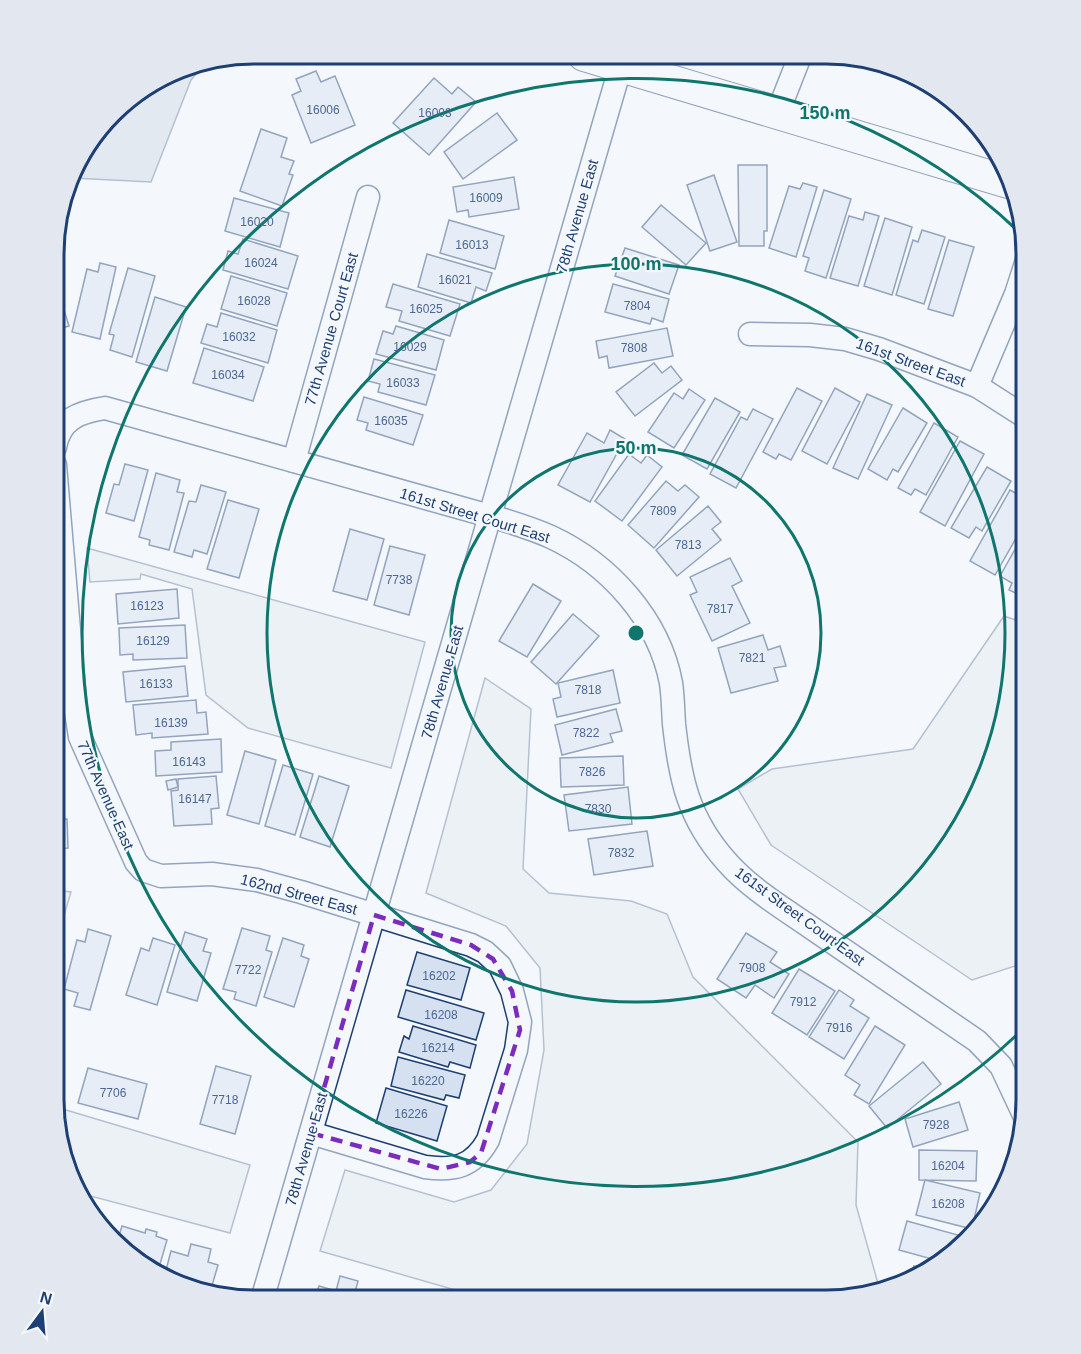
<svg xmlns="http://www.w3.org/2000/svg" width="1081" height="1354" viewBox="0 0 1081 1354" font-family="Arial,sans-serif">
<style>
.green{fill:#e3e9f0;stroke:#687fa3;stroke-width:1.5}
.water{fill:#cfd7e4;stroke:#687fa3;stroke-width:1.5}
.building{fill:#d5e0f0;stroke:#1d3f73;stroke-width:1.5}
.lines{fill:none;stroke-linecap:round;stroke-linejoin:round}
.minor-casing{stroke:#1d3f73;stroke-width:25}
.secondary-casing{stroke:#1d3f73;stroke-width:34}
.minor{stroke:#f4f7fb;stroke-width:22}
.secondary{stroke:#f4f7fb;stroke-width:32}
.marked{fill:none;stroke:#7b2cbf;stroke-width:4.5;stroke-dasharray:12 8;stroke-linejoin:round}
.ring{fill:none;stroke:#0f766e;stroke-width:3}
.labels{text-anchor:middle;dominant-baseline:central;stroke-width:4.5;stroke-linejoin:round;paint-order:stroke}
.number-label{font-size:12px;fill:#4b6792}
.street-label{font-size:15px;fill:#1d3f73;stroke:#f4f7fb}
.rim{fill:none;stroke:#1d3f73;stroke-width:3}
.centre{fill:#0f766e;stroke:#f4f7fb;stroke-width:3}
.ring-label{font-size:18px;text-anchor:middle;font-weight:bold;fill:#0f766e;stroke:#f4f7fb;stroke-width:4.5;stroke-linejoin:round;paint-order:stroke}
</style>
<rect width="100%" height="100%" fill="#f4f7fb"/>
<g class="green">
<polygon points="87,548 425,642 391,768 248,728 206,695 192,589 141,574 140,579 90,582"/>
<polygon points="1004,616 1027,624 1027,962 972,980 771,845 738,789 772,769 913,749"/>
<polygon points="485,678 531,709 523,869 549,893 631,901 667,914 693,977 858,1142 856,1205 879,1287 839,1300 490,1300 320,1251 345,1170 454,1202 491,1190 527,1144 544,1050 540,968 506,926 426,893"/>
<polygon points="54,890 71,892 54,949"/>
<polygon points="56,1107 250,1165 230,1233 79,1193"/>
</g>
<polygon class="water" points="206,62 191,80 151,182 73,178 81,155 123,104 190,65"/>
<g class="building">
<polygon points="848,56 853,56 918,81 847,59"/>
<polygon points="316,71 321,82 335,76 355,125 311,143 292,95 301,91 296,79"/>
<polygon points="434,78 452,94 458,87 476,102 429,155 393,123"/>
<polygon points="497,113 517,140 463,179 444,152"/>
<polygon points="261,129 287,138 281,157 294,161 289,174 293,175 282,206 240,191"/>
<polygon points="738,165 767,165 767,231 764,231 764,246 739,246"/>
<polygon points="714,175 737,242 710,251 687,185"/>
<polygon points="514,177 519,209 469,217 468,210 457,212 453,187"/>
<polygon points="803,183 817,187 796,257 769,248 789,186 800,189"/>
<polygon points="824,190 851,199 826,278 805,271 809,258 803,256"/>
<polygon points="234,198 289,213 280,247 225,231"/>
<polygon points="661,205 706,243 686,265 642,227"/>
<polygon points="865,212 879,216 858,286 830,278 849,216 863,220"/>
<polygon points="885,218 912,227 892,295 864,286"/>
<polygon points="449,220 504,236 495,269 440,253"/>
<polygon points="922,230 945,237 924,304 896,295 913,240 918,242"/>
<polygon points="243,239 298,256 288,289 223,270 228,251 238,254"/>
<polygon points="949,240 974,247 953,316 928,309"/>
<polygon points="625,248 679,265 669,294 615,276"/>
<polygon points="427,254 492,273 486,291 476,287 471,303 418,287"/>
<polygon points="100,263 116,267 100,339 72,332 87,269 98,272"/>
<polygon points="128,268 155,276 132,357 110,350 114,335 109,334"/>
<polygon points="231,276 287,293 277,326 221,309"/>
<polygon points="56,284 69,326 56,330"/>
<polygon points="393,284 460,304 450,336 399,321 402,311 386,307"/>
<polygon points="613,284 669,299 663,322 652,318 650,324 605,312"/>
<polygon points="155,297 186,307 167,371 136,362"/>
<polygon points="221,313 277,330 268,363 201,343 207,324 217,327"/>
<polygon points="396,326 444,340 436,370 376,354 383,331 393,334"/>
<polygon points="667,328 673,356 609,368 607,356 599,358 596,341"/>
<polygon points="204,348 264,367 253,401 193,383"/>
<polygon points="374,359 435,375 426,405 378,392 380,384 368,381"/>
<polygon points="654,363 662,373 671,366 682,380 635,416 616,392"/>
<polygon points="797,388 822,401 791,460 779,454 776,459 763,452"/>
<polygon points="835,388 860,402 827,464 802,451"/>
<polygon points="689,389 705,400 674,448 648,432 674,393 683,399"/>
<polygon points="867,394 892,405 858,479 833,468"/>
<polygon points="364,397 423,415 413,445 366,430 368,423 357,420"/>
<polygon points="715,398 740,412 707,469 682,455"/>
<polygon points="903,408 927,423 898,472 893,469 887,480 868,469"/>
<polygon points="753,409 773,419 736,488 710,474 741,417 747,420"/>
<polygon points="934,423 958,437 926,495 915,489 911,495 898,488"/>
<polygon points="610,430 625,439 590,502 558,485 587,433 604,443"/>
<polygon points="960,441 984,454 945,526 920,512"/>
<polygon points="629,454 641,463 647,455 662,467 622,521 595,501"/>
<polygon points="125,464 148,470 134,521 106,513 114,484 119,485"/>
<polygon points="987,467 1011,481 982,531 976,527 969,538 951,528"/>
<polygon points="156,473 180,480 177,492 184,493 169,550 149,545 150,540 139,537"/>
<polygon points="666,481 678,491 685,485 699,497 654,548 628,525"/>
<polygon points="201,485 226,492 207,554 194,550 192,557 174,552 189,501 196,502"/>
<polygon points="1010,490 1027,500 1027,519 995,575 970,561"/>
<polygon points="228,500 259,509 239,578 207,569"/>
<polygon points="708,506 721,522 712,529 721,540 677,576 656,550"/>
<polygon points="1027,528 1027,591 1024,597 1009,590 1012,583 1000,576"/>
<polygon points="350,529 384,539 367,600 333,591"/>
<polygon points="390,546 425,555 409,615 374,605"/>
<polygon points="730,558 742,581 732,586 750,623 712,641 690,595 697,592 690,577"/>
<polygon points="533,584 561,601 527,657 499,641"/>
<polygon points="177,589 179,618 118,624 116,594"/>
<polygon points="573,614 599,636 556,684 531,662"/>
<polygon points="185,625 187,658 133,660 133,654 120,655 119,628"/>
<polygon points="763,635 768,650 780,646 786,666 774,668 778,681 731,693 718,648"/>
<polygon points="185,666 188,696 126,702 123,672"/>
<polygon points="613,670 620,703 557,717 553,699 561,697 558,683"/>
<polygon points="196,700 197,713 206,712 208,734 152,738 152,733 136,735 133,705"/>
<polygon points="616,709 622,731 610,734 613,742 562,755 555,725"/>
<polygon points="221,739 222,772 156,776 155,751 171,750 171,742"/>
<polygon points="245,751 276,760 259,824 227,815"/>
<polygon points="623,756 624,785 561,787 560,758"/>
<polygon points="283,765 313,774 295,835 265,826"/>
<polygon points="216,776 219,808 211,809 212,824 174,826 171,791 178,790 178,779"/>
<polygon points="319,776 349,786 330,847 300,837"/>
<polygon points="176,779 178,787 168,790 166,781"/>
<polygon points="628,787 632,824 569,831 564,795"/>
<polygon points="67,819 68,848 55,849 55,820"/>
<polygon points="647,831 653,866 594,875 588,839"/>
<polygon points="242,928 270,936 266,950 272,952 256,1006 234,999 236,992 223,989"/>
<polygon points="88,929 111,936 90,1010 74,1006 78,993 64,989 77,940 85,942"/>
<polygon points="185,932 207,939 203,951 211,953 197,1001 167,992"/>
<polygon points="746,933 777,952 770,962 789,974 774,998 755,985 746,998 717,979"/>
<polygon points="153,938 175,945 157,1005 126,995 141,948 149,951"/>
<polygon points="283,938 304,945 301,956 309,959 294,1007 264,997"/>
<polygon points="417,952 470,968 461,1000 407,985"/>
<polygon points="799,969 835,991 807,1035 772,1013"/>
<polygon points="406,990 484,1013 476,1040 398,1017"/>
<polygon points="839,990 854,1000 850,1006 869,1018 844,1059 809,1037"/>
<polygon points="413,1026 476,1045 470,1068 450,1062 448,1067 399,1052 404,1036 409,1039"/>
<polygon points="875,1026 905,1045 869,1104 854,1095 860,1085 845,1075"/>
<polygon points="398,1057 465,1075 459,1098 446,1095 444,1100 391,1086"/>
<polygon points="923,1062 941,1084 887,1128 869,1106"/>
<polygon points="216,1066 251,1076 235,1134 200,1124"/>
<polygon points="88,1068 147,1084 138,1119 78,1103"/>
<polygon points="386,1088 447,1106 437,1141 376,1123"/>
<polygon points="959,1102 968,1130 913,1147 905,1119"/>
<polygon points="919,1150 977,1151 976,1181 919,1180"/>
<polygon points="925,1180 980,1193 972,1229 916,1215"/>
<polygon points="907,1221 965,1237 939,1261 899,1250"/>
<polygon points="122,1226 145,1233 146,1229 157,1232 156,1236 167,1240 158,1271 144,1266 118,1239"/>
<polygon points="191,1244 211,1249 208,1262 218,1265 211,1289 165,1274 171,1251 188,1256"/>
<polygon points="914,1266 929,1270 910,1278"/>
<polygon points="340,1276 358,1281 353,1300 314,1300 319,1286 336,1291"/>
<polygon points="375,1293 396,1298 396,1300 359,1300 360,1295 373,1299"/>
</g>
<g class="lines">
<defs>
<g id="minor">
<polyline points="778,112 800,56"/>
<polyline points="750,334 810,335 845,339 879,349 977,386 1027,418"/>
<polyline points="977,386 1016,294 1027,260"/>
<path d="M55,447c5,-28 24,-35 50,-39l399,112c16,5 32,10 47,17 58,27 108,82 120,146 2,13 2,27 3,41 6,55 14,94 52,137 25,29 62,50 93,72 53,36 105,72 158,108l24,25 24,51"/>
<polyline points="294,461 368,197"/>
<path d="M55,465l21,247 4,25 56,125 7,8 18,6 51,-2 45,6 44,12 170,53 14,7 15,14 12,25 8,31 -4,28 -28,90c-15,27 -34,31 -63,27l-114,-34"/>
<polyline points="262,1300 621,65"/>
</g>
<polyline id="secondary" points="584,55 1008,182"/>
</defs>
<use href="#minor" class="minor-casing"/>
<use href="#secondary" class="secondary-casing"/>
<use href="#minor" class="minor"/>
<use href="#secondary" class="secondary"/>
</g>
<path d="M0 0H1081V1354H0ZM374,915l97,30 22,14 19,32 8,39 -39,123 -11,9 -29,7 -130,-36z" fill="#f4f7fb" fill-opacity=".55" fill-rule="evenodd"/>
<path class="marked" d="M374,915l97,30 22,14 19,32 8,39 -39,123 -11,9 -29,7 -130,-36z"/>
<g class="ring">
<circle cx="636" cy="633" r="185"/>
<circle cx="636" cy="633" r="369"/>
<path d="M1024 1028A554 554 0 1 1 1021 234"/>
</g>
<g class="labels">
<g class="number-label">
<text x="323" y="110">16006</text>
<text x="435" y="113">16003</text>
<text x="486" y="198">16009</text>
<text x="257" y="222">16020</text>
<text x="472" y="245">16013</text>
<text x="261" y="263">16024</text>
<text x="455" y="280">16021</text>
<text x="254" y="301">16028</text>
<text x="637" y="306">7804</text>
<text x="426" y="309">16025</text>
<text x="239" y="337">16032</text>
<text x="410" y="347">16029</text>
<text x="634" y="348">7808</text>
<text x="228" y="375">16034</text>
<text x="403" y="383">16033</text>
<text x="391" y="421">16035</text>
<text x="663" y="511">7809</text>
<text x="688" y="545">7813</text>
<text x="399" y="580">7738</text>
<text x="147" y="606">16123</text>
<text x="720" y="609">7817</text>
<text x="153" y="641">16129</text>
<text x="752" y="658">7821</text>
<text x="156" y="684">16133</text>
<text x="588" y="690">7818</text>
<text x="171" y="723">16139</text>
<text x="586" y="733">7822</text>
<text x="189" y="762">16143</text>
<text x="592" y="772">7826</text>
<text x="195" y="799">16147</text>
<text x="598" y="809">7830</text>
<text x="621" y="853">7832</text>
<text x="752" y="968">7908</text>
<text x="248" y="970">7722</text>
<text x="439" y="976">16202</text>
<text x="803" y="1002">7912</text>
<text x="441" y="1015">16208</text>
<text x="839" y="1028">7916</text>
<text x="438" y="1048">16214</text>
<text x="428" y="1081">16220</text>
<text x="113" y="1093">7706</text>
<text x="225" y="1100">7718</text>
<text x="411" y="1114">16226</text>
<text x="936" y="1125">7928</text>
<text x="948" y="1166">16204</text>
<text x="948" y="1204">16208</text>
</g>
<g class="street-label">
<text transform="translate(577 216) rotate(-74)">78th Avenue East</text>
<text transform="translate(331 329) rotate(-74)">77th Avenue Court East</text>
<text transform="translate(911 362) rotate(20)">161st Street East</text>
<text transform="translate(475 515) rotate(17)">161st Street Court East</text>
<text transform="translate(442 682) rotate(-74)">78th Avenue East</text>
<text transform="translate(106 795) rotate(66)">77th Avenue East</text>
<text transform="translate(299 894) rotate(15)">162nd Street East</text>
<text transform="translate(800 916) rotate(36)">161st Street Court East</text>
<text transform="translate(306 1149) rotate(-74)">78th Avenue East</text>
</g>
</g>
<path d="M0 0H1081V1354H0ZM254 64H826A190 190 0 0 1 1016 254V1100A190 190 0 0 1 826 1290H254A190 190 0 0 1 64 1100V254A190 190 0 0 1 254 64Z" fill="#e3e8f0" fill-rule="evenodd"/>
<path class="rim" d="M254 64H826A190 190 0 0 1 1016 254V1100A190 190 0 0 1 826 1290H254A190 190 0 0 1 64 1100V254A190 190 0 0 1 254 64Z"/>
<circle cx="636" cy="633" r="9" class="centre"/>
<g class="ring-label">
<text x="825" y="119">150 m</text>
<text x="636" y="270">100 m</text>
<text x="636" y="454">50 m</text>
</g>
<g transform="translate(42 1312) rotate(16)" stroke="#f4f7fb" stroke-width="4.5" paint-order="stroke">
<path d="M0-4.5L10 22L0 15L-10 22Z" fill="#1d3f73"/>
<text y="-9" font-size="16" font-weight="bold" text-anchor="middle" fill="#1d3f73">N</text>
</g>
</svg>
